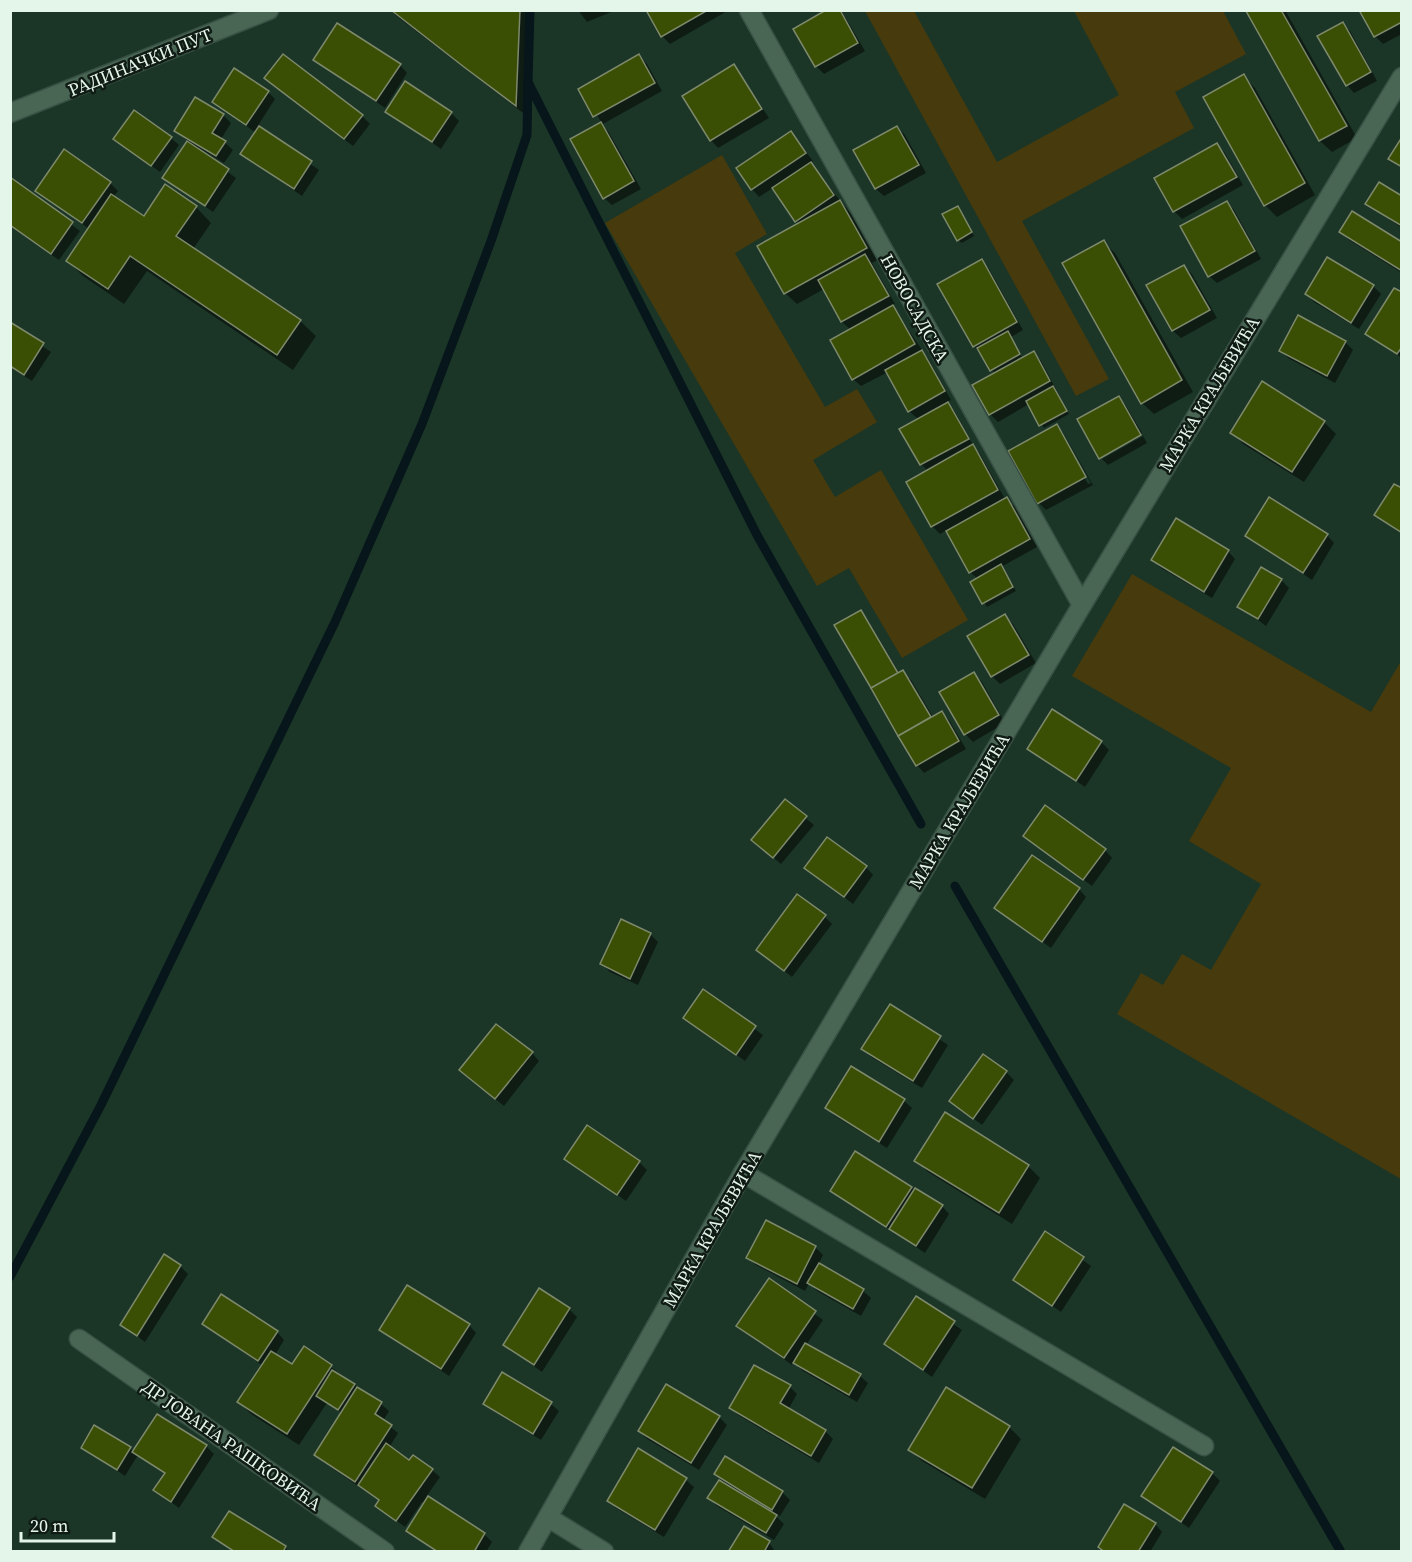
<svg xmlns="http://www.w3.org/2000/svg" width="1412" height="1562" viewBox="0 0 1412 1562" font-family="'Source Serif 4',serif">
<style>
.green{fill:#473a0d}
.shadow{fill:#0007;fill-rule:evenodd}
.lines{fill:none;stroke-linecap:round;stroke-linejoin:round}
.stream{stroke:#06161b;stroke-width:9}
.building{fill:#3a4f04;stroke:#7e896c;stroke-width:1.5}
.street-casing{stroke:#385144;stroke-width:21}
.street{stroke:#496655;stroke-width:18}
.labels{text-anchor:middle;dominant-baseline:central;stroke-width:5;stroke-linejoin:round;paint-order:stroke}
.street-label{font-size:18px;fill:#e4f5ea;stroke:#0f1b14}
</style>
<rect width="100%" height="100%" fill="#1b3627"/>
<g class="green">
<polygon points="865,11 914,11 997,162 1119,95 1074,11 1223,11 1246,54 1175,92 1194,128 1022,221 1109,379 1076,396"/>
<polygon points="722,155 767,234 735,253 825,407 857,389 877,422 813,460 835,497 881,470 968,620 902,658 849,568 817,586 605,223"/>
<polygon points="1132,574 1371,712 1401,661 1401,1179 1117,1014 1141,973 1163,985 1182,954 1211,970 1261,884 1189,841 1231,768 1072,676"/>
</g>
<g class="shadow">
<polygon points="391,10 530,10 527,116 395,15"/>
<polygon points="578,10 616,10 587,22"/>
<polygon points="648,10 729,10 670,44 662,36"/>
<polygon points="818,10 841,10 865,51 824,74 816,66 822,14"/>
<polygon points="1285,10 1357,138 1332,152 1320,141 1248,11"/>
<polygon points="1361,10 1402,10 1402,34 1383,44 1375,36"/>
<polygon points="1342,23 1350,31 1377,81 1354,93 1347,85"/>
<polygon points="639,56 647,64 662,91 601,125 608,131 641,189 612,205 604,198 572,140 602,123 580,89"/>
<polygon points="315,60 400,65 407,73 385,108"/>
<polygon points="734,66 769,118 718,148 711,140"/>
<polygon points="1243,76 1255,88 1315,195 1277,217 1265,205"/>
<polygon points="274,85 362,116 370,124 353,146"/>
<polygon points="268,92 275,99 257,127 319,170 302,196 242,154 256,133 214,102"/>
<polygon points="387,111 451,113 459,121 441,149"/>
<polygon points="223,115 231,123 221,139 233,150 224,163 199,148 197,150 236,178 213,212 164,178 188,141 176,131"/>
<polygon points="897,127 905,135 926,173 884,196 876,189 855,151"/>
<polygon points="791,133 813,161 810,163 851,214 877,260 872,263 895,304 892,306 929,360 951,400 946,402 955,412 974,447 980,454 1005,499 1014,506 1037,547 1001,567 1016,591 987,607 972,583 978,579 970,572 947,530 940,534 932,526 928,471 921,464 919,420 909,411 888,372 861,386 853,379 851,330 842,322 824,289 797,304 785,293 799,224 773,188 759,197 752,189"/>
<polygon points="171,138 179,145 160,172 115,139"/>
<polygon points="1217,145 1225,153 1243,185 1182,219 1175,212 1156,179"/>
<polygon points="10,179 80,231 59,260 10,226"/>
<polygon points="110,183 118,191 113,197 144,218 196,207 211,223 193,249 300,321 316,336 293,370 147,271 124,304 83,276 68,261 89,229 37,191"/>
<polygon points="1402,197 1402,228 1367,204"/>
<polygon points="1227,202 1234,210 1261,259 1217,283 1209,276"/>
<polygon points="961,211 974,236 962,243 958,240"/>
<polygon points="1341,232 1402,244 1402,273 1349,240"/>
<polygon points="1103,242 1115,253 1193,392 1154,414 1142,403"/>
<polygon points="981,261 989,269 1023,330 1011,337 1023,359 1033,353 1041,361 1069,414 1044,428 1029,404 998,422 990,414 995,374 974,346"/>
<polygon points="1184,266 1192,274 1217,318 1181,338 1173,331 1149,286"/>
<polygon points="1373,286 1381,294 1359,329 1314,302 1306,294"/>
<polygon points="1402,294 1402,358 1367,334"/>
<polygon points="10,324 51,352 32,381 10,367"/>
<polygon points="1345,342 1353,350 1335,383 1288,358 1281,350"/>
<polygon points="1119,398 1126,406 1142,433 1101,456"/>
<polygon points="1324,422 1336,434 1304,482 1243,444 1232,432"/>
<path d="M1057,426l7,8 29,51 -47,25 -7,-7zM1060,433h3l28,50 -3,1z"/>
<polygon points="1143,436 1147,443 1108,465 1102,459"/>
<polygon points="1402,490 1402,534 1375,515"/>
<polygon points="1327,535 1334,543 1312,580 1247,536"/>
<polygon points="1228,551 1235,559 1212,598 1161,568 1153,560"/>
<polygon points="1281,580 1289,588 1266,626 1239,606"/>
<polygon points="860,612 868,620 900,674 903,672 911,680 933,717 941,713 949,720 966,749 924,773 917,765 837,626"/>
<polygon points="1005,616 1013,624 1036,663 1000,684 992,676"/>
<polygon points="974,674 982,682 1005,723 973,742 965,734"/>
<polygon points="1101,742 1109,750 1085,787 1029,749"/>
<polygon points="785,801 814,825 781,864 761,847"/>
<polygon points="1025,836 1105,850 1112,858 1092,886"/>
<polygon points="866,867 873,875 853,904 806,868"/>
<polygon points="1079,889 1086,897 1051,948 996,908"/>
<polygon points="825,917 832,924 792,977 758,950"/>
<polygon points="650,934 658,942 638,985 610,972 602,964"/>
<polygon points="703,991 763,1035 745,1061 685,1018"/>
<polygon points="890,1006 948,1045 922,1088 871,1057 863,1049"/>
<polygon points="532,1053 539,1061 504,1106 469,1078"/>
<polygon points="1006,1072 1014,1080 982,1125 951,1101"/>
<polygon points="904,1101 912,1108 887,1148 835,1116 827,1108"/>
<polygon points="566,1159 639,1162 647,1170 626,1201"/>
<polygon points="916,1160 1028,1166 1040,1178 1012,1224 928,1172"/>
<polygon points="911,1188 942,1206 949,1214 925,1253 832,1191"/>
<polygon points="766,1222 815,1247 823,1255 818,1265 863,1291 871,1298 861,1316 817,1291 809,1283 805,1291 756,1265 748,1258"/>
<polygon points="1045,1233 1091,1266 1061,1312 1015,1280"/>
<polygon points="180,1266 188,1274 145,1342 122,1325"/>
<polygon points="769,1280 823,1320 806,1345 860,1376 868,1383 857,1402 803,1371 794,1362 792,1365 738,1325"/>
<polygon points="916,1298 962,1330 932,1377 886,1344"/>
<polygon points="569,1309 577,1317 542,1372 505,1345"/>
<polygon points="204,1324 277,1332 284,1340 275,1355 293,1366 305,1348 381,1404 389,1411 383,1421 398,1433 389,1448 410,1462 432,1470 440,1477 426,1497 484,1534 492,1542 486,1552 436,1552 407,1530 425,1503 422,1502 405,1527 377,1506 380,1501 323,1462 316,1455 342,1413 327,1403 299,1445 251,1414 239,1402 263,1366"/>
<polygon points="469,1325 476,1333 449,1376 381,1330"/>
<polygon points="503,1374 551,1404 559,1411 541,1440 493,1411 485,1403"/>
<polygon points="790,1387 797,1394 788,1410 825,1431 833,1439 819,1463 738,1415 731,1408"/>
<polygon points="719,1417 727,1425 699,1470 647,1439 639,1431"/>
<polygon points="1009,1427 1021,1439 985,1499 922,1461 910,1450"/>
<polygon points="206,1446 214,1454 179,1508 155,1490 165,1474 138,1455 125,1476 83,1447 130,1448 134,1452"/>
<polygon points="638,1450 686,1480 694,1487 664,1537 616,1508 608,1500"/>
<polygon points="726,1458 783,1493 790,1500 780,1516 774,1514 784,1524 774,1540 717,1506 709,1498 725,1484 716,1474"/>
<polygon points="1212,1473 1220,1481 1189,1528 1143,1495"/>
<polygon points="1155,1524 1162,1532 1150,1552 1104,1552 1100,1547"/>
<polygon points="214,1537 285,1547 289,1552 233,1552"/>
<polygon points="769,1543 776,1552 730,1552"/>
</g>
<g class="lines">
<g class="stream">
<polyline points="530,10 528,82 757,535 921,824"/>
<polyline points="955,886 1341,1552"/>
<polyline points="10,1277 101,1105 335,622 422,424 491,241 527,135 528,82"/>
</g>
</g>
<g class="building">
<polygon points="391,10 520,10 516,106 464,67"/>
<polygon points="646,10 708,10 661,37"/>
<polygon points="826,10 840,10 858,43 815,67 793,29"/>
<polygon points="1281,10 1347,126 1319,141 1246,11"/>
<polygon points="1359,10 1402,10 1402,22 1374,37"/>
<polygon points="1343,22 1371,72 1346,86 1317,36"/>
<polygon points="337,23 401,64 376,101 313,60"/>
<polygon points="283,54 363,115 344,139 264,78"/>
<polygon points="639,54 655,83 593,117 578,89"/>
<polygon points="734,64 762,109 710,141 682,96"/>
<polygon points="234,68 269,91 246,125 212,102"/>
<polygon points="1244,74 1305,183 1264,206 1203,97"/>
<polygon points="405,81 452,112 432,142 385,112"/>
<polygon points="195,97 224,114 212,133 226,141 216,156 174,131"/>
<polygon points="134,110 172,137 151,166 113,139"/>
<polygon points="601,122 634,181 603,199 570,139"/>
<polygon points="259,126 312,161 294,189 240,154"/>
<polygon points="897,126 919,165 875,189 853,150"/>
<polygon points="791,131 806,153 751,190 736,168"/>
<polygon points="1402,137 1402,167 1388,159"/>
<polygon points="187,141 229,169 205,206 162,178"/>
<polygon points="1217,143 1237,177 1173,212 1154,178"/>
<polygon points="64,149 111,182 82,223 35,191"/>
<polygon points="811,162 834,195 795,222 772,188"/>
<polygon points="10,177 73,222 51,254 10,225"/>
<polygon points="1379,182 1402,196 1402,226 1365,204"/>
<polygon points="165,184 197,206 176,236 301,320 277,355 130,256 108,289 66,261 111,194 144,216"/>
<polygon points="840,200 867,248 784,294 757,246"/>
<polygon points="1227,201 1255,251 1208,277 1180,226"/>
<polygon points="958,206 972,232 957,241 942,214"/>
<polygon points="1352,211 1402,242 1402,271 1339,232"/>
<polygon points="1104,240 1182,380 1141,404 1062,263"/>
<polygon points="865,254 889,296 841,322 818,280"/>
<polygon points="1327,257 1374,285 1351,323 1305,294"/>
<polygon points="982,259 1017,322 973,347 937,284"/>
<polygon points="1184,265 1210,310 1172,331 1146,285"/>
<polygon points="1394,288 1402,292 1402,347 1397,354 1365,334"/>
<polygon points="893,305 915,344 852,380 830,340"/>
<polygon points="1298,315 1346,341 1327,376 1279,351"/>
<polygon points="10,322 44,343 24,375 10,366"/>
<polygon points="1008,331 1020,354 990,371 977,348"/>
<polygon points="922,350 945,391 908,412 885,370"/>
<polygon points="1034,351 1050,381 989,415 972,385"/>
<polygon points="1262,381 1325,421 1292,472 1230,433"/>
<polygon points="1053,386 1067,411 1039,426 1026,401"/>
<polygon points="1119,396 1141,435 1099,459 1077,419"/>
<polygon points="948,402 969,439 920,465 899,429"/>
<polygon points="1057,424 1086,477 1037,504 1008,451"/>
<polygon points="973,444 998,490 931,527 906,482"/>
<polygon points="1394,484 1402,488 1402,533 1374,515"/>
<polygon points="1007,497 1030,539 969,573 946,531"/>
<polygon points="1269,497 1328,534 1303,573 1245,536"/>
<polygon points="1176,518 1229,550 1204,592 1151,560"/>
<polygon points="1001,564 1013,587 982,604 970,582"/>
<polygon points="1261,567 1282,579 1258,619 1237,607"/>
<polygon points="861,610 898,673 871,688 834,625"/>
<polygon points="1005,614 1029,655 991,677 967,636"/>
<polygon points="903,670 931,717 898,736 871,688"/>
<polygon points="974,672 999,715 964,735 939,692"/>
<polygon points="1052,709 1102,741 1076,781 1027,749"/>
<polygon points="942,711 959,741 916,766 898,736"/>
<polygon points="785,799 807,816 773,858 751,840"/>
<polygon points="1045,805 1106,849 1083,880 1023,836"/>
<polygon points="827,837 867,866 844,897 804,868"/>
<polygon points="1032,855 1080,888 1042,942 994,908"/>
<polygon points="797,894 826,915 784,971 756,950"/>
<polygon points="621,919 651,933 630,979 600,964"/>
<polygon points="703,989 756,1026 736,1055 683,1018"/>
<polygon points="890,1004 941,1036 913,1081 861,1049"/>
<polygon points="496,1024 533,1052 495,1099 459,1070"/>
<polygon points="983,1054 1007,1071 973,1119 949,1101"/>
<polygon points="851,1066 905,1099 879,1142 825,1108"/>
<polygon points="945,1112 1029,1165 999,1213 914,1161"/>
<polygon points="587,1125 640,1161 617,1195 564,1159"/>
<polygon points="855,1151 912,1187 886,1227 830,1191"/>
<polygon points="915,1188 943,1205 916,1246 889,1229"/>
<polygon points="766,1220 816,1246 797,1284 746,1258"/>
<polygon points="1045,1231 1084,1257 1052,1306 1013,1280"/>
<polygon points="164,1254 181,1265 137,1336 120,1325"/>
<polygon points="819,1263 864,1289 853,1309 807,1283"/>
<polygon points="769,1278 816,1311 784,1358 736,1326"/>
<polygon points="407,1285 470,1324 441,1369 379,1330"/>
<polygon points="539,1288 570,1308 534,1365 503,1345"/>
<polygon points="221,1294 278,1331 258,1361 202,1324"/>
<polygon points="916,1296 955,1321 923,1370 884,1344"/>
<polygon points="805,1343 861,1374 849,1395 793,1363"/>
<polygon points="304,1346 332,1365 287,1434 237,1402 271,1351 292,1364"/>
<polygon points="754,1365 791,1385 780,1403 826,1430 811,1456 729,1408"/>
<polygon points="332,1370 355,1384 338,1410 316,1396"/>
<polygon points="502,1372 552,1402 533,1434 483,1404"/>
<polygon points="666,1384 720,1416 691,1463 638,1431"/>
<polygon points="357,1387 382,1402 375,1414 392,1425 355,1482 314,1455"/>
<polygon points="946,1387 1010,1426 972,1488 908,1450"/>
<polygon points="157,1414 207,1445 171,1502 153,1490 165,1473 132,1452"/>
<polygon points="94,1425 131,1447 117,1470 81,1448"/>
<polygon points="386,1443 409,1460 413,1455 433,1469 396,1521 375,1506 379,1500 358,1485"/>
<polygon points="1173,1447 1213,1472 1181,1522 1141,1496"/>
<polygon points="638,1448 687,1478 655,1530 607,1501"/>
<polygon points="725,1456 783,1491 772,1510 714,1474"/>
<polygon points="719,1480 777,1515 766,1533 707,1498"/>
<polygon points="428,1496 485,1533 474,1552 438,1552 406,1531"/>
<polygon points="1124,1504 1156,1523 1138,1552 1105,1552 1098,1547"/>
<polygon points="229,1511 286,1546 283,1552 235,1552 212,1537"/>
<polygon points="744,1526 770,1541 764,1552 728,1552"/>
</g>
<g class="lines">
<defs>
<g id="street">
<polyline points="749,10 1082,605"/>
<polyline points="10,113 269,10"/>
<polyline points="743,1173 1204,1446"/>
<polyline points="79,1339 385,1552"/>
<polyline points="549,1518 604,1552"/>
<polyline points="528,1552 743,1173 1082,605 1402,77"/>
</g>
</defs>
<use href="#street" class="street-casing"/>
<use href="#street" class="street"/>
</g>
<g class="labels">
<g class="street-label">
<text transform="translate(140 62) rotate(-22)">РАДИНАЧКИ ПУТ</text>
<text transform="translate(915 308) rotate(61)">НОВОСАДСКА</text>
<text transform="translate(1209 394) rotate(-59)">МАРКА КРАЉЕВИЋА</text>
<text transform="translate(959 811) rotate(-59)">МАРКА КРАЉЕВИЋА</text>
<text transform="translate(712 1229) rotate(-60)">МАРКА КРАЉЕВИЋА</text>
<text transform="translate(232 1445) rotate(35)">ДР ЈОВАНА РАШКОВИЋА</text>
</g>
</g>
<rect width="1412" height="1562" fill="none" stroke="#e4f5ea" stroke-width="24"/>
<path d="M21 1532v9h93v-9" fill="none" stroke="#e4f5ea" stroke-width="3"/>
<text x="30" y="1532" font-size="18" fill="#e4f5ea" stroke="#0f1b14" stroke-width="4.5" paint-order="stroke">20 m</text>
</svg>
